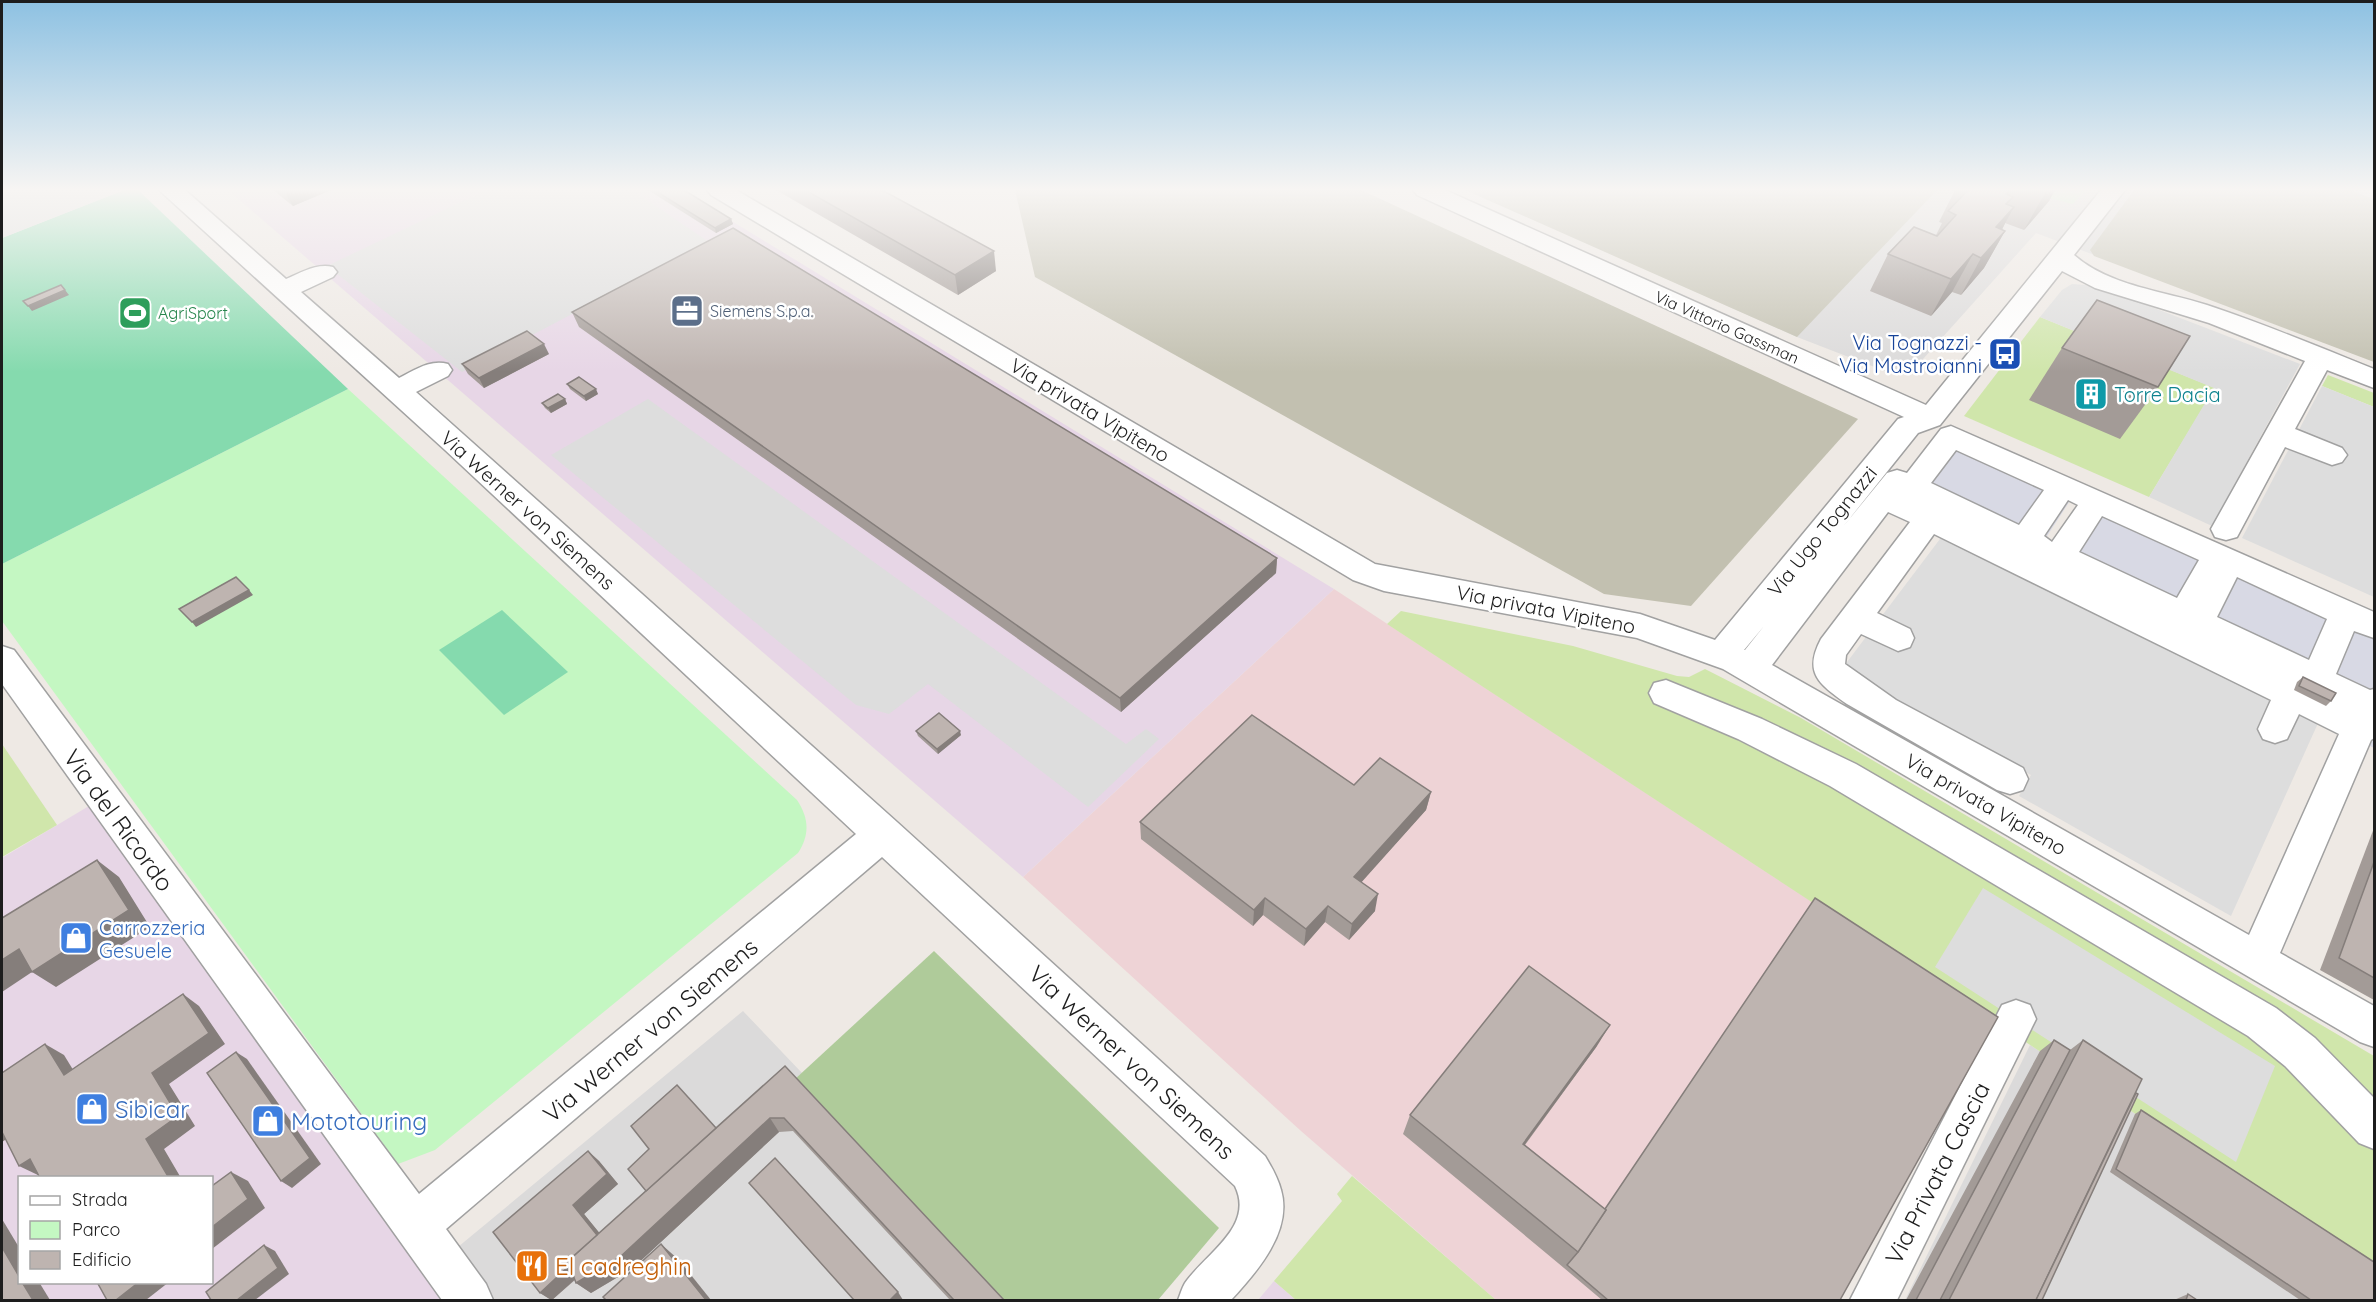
<svg xmlns="http://www.w3.org/2000/svg" width="2376" height="1302" viewBox="0 0 2376 1302" font-family="Quicksand,sans-serif">
<style>
.residential{fill:#dbdada}
.commercial{fill:#eed3d6}
.industrial{fill:#e7d6e6;fill-rule:evenodd}
.construction{fill:#c2c0b0}
.grass{fill:#d0e6ab}
.forest{fill:#afcb9a}
.park{fill:#c4f7c2}
.pitch{fill:#85daae}
.parking{fill:#ddd}
.plaza{fill:#d8d9e4}
.lines{fill:none;stroke-linecap:round;stroke-linejoin:round}
.minor-casing{stroke:#a1a1a1;stroke-width:3}
.minor{fill:#fff;fill-rule:evenodd}
.wall{fill:#a39b97}
.shaded-wall{fill:#857e7b}
.building{fill:#beb4b0;stroke:#857e7b;stroke-width:1.5}
.labels{text-anchor:middle;dominant-baseline:central;stroke-width:5;stroke-linejoin:round;paint-order:stroke}
.far-service-label{font-size:16px;fill:#4e5e75;stroke:#fff;text-anchor:start}
.far-leisure-label{font-size:16px;fill:#27864d;stroke:#fff;text-anchor:start}
.far-street-label{font-size:16px;fill:#1d1d1d;stroke:#fff}
.transit-label{font-size:20px;fill:#164399;stroke:#fff;text-anchor:end}
.culture-label{font-size:20px;fill:#0d838f;stroke:#fff;text-anchor:start}
.street-label{font-size:20px;fill:#1d1d1d;stroke:#fff}
.shop-label{font-size:20px;fill:#366cbe;stroke:#fff;text-anchor:start}
.near-street-label{font-size:24px;fill:#1d1d1d;stroke:#fff}
.near-shop-label{font-size:24px;fill:#366cbe;stroke:#fff;text-anchor:start}
.near-food-label{font-size:24px;fill:#c56008;stroke:#fff;text-anchor:start}
</style>
<rect width="100%" height="100%" fill="#eee9e4"/>
<g class="residential">
<polygon points="1467,190 2374,190 2374,361 2036,233 1915,368 1890,373 1797,337"/>
<polygon points="743,1011 802,1073 795,1080 999,1300 470,1300 441,1261"/>
<polygon points="2030,1045 2374,1270 2374,1300 1905,1300"/>
</g>
<polygon class="commercial" points="1334,589 1994,1021 1837,1300 1496,1300 1301,1131 1023,877"/>
<g class="industrial">
<polygon points="228,190 681,190 1334,589 1023,877"/>
<path d="M99,800l316,426 55,74h-468v-442zM20,1178h192v104h-192z"/>
<polygon points="1274,1281 1296,1300 1258,1300"/>
</g>
<g class="construction">
<polygon points="1015,190 1361,190 1858,419 1691,606 1604,594 1035,277"/>
<polygon points="1465,190 1937,190 1797,337"/>
<polygon points="2134,190 2349,190 2374,199 2374,362 2094,256 2090,250"/>
</g>
<g class="grass">
<polygon points="2040,317 2215,388 2149,497 1964,416"/>
<polygon points="2328,375 2374,393 2374,407 2322,386"/>
<polygon points="1401,611 1573,646 1677,676 1689,677 1705,669 1801,718 2374,1056 2374,1270 1387,624"/>
<polygon points="2,744 57,825 2,857"/>
<polygon points="1352,1176 1496,1300 1296,1300 1274,1281 1342,1201 1337,1194"/>
</g>
<polygon class="forest" points="934,951 1219,1228 1158,1300 999,1300 794,1080"/>
<g class="park">
<polygon points="2015,190 2085,190 2073,204"/>
<path d="M348,389l449,411c12,18 13,35 1,53l-363,297 -37,14 -396,-543v-57z"/>
</g>
<g class="pitch">
<polygon points="124,190 138,190 348,389 2,564 2,238"/>
<polygon points="502,610 568,672 504,715 439,650"/>
</g>
<g class="parking">
<polygon points="2,190 124,190 2,238"/>
<polygon points="486,190 632,190 709,242 462,372 327,266"/>
<polygon points="2072,284 2097,286 2300,364 2212,526 2149,497 2214,388 2040,317 2062,290"/>
<polygon points="2322,386 2374,407 2374,597 2242,538"/>
<polygon points="648,399 1126,744 1146,729 1159,739 1088,807 928,684 889,714 856,705 551,455"/>
<polygon points="1943,535 2319,721 2231,916 2019,796 2031,775 1841,670"/>
<polygon points="1983,888 2275,1066 2236,1162 1935,967"/>
</g>
<g class="plaza">
<polygon points="1957,429 2081,484 2034,556 1906,495"/>
<polygon points="2092,490 2221,547 2179,625 2046,562"/>
<polygon points="2235,553 2374,615 2374,748 2319,721 2193,631"/>
</g>
<g class="lines">
<defs>
<g id="minor">
<path d="M159,190h26l101,89c15,-6 30,-16 47,-12l4,5 -4,5 -32,15 98,86c16,-8 31,-19 49,-14l4,6 -4,6 -32,16 481,430 368,334c6,10 13,22 16,34 12,41 -24,82 -50,110h-53c2,-5 4,-12 7,-17 20,-29 70,-56 50,-97l-353,-329 -436,372 40,55 7,16h-51l-440,-616v-38l12,4 405,544 437,-360 -411,-384z"/>
<path d="M707,190h29l639,374 265,50 75,26 183,-221 6,-2 -487,-222 -4,-5h32l481,215 175,-215h24l-51,65c35,31 90,36 133,50 57,19 112,42 167,64v19l-47,-18 -32,59 47,19 5,7 -5,7 -10,3 -47,-18 -48,90 -11,3 -11,-3 -4,-8 94,-168 -96,-38 -114,-35 -33,-17 -122,154 -22,8 -76,95 45,-55 10,-3 10,3 34,-44 10,-3 423,186v26l-20,-7 -18,43 34,16 4,-1v49l-3,2 -91,213 94,53v41l-14,-5 -637,-373 -86,-31 -253,-47 -31,-11 -642,-385zM1956,450l88,40 -25,35 -88,-42zM2068,500l10,5 -26,37 -8,-6zM1888,512l22,10 -89,117c-18,34 -2,45 26,65l150,86 13,4 13,-4 5,-11 -5,-11 -127,-68 -51,-36 1,-9 15,-21 37,17 12,-4 4,-9 -4,-9 -33,-16 57,-79 337,166 -13,29 5,10 12,4 12,-4 12,-25 40,20 -90,201 -477,-270zM2102,516l97,44 -22,38 -98,-46zM2237,577l90,42 -18,41 -92,-43zM1764,626l-19,24h-1z"/>
<polygon points="1666,680 1762,719 1856,764 2276,1008 2315,1038 2374,1098 2374,1149 2359,1143 2285,1066 2248,1036 1830,786 1738,739 1654,703 1649,693 1654,683"/>
<polygon points="2016,1000 2030,1005 2036,1019 1897,1300 1850,1300 2002,1005"/>
</g>
</defs>
<use href="#minor" class="minor-casing"/>
<use href="#minor" class="minor"/>
</g>
<g class="wall">
<polygon points="273,190 331,190 293,206"/>
<polygon points="648,190 684,190 731,219 733,224 716,233"/>
<polygon points="776,190 882,190 996,271 958,295"/>
<polygon points="1955,190 2055,190 2049,201 2024,230 2005,223 2002,230 2005,231 1984,268 1961,295 1952,292 1931,316 1870,291 1888,254 1936,235 1942,223 1939,222"/>
<polygon points="572,312 1277,558 1276,573 1121,712 579,327"/>
<polygon points="2062,348 2158,387 2120,439 2029,400"/>
<polygon points="549,354 484,388 468,374 462,364"/>
<polygon points="567,384 598,394 586,401 570,389"/>
<polygon points="565,399 567,404 551,413 545,408 542,403"/>
<polygon points="2303,677 2331,701 2326,706 2294,690 2297,682"/>
<polygon points="916,731 961,735 938,754 918,736"/>
<polygon points="1354,785 1431,792 1426,810 1361,882 1375,911 1349,940 1325,922 1304,946 1263,915 1253,926 1141,839 1140,822"/>
<polygon points="2374,828 2374,1000 2320,970"/>
<polygon points="2054,1040 2070,1050 2083,1040 2042,1300 1906,1300 2040,1051"/>
<polygon points="1597,1046 1525,1145 1604,1209 1840,1300 1602,1300 1564,1268 1403,1134 1410,1115"/>
<polygon points="785,1066 1004,1300 950,1300 793,1131 779,1132 633,1268 591,1293 576,1283 575,1280 552,1300 540,1293 588,1151 599,1161 618,1184 584,1214 599,1233"/>
<polygon points="2141,1110 2374,1300 2300,1300 2110,1172 2135,1114"/>
<polygon points="2188,1294 2197,1300 2174,1300"/>
</g>
<g class="shaded-wall">
<polygon points="283,190 331,190 293,206"/>
<polygon points="2010,190 2012,190 1996,220 2006,194"/>
<polygon points="2048,190 2055,190 2049,201 2024,230 2045,193"/>
<polygon points="2014,207 1995,242 2005,231 1984,268 1961,295 1981,258 1996,227"/>
<polygon points="731,219 733,224 716,233 715,228"/>
<polygon points="994,251 996,271 958,295 955,275"/>
<polygon points="1973,254 1952,292 1931,316 1951,279"/>
<polygon points="65,290 69,295 32,311 28,306"/>
<polygon points="544,344 549,354 484,388 479,378"/>
<polygon points="596,389 598,394 586,401 584,396"/>
<polygon points="565,399 567,404 551,413 548,408"/>
<polygon points="1277,558 1276,573 1121,712 1120,698"/>
<polygon points="249,590 253,595 196,627 192,622"/>
<polygon points="960,731 961,735 938,754 937,749"/>
<polygon points="1431,792 1426,810 1351,894 1354,877"/>
<polygon points="97,860 119,877 150,927 56,987 32,972 2,992 2,960 19,949"/>
<polygon points="1378,894 1375,911 1349,940 1352,924"/>
<polygon points="1265,898 1263,915 1253,926 1254,910"/>
<polygon points="1328,906 1325,922 1304,946 1306,929"/>
<polygon points="183,994 199,1006 225,1044 169,1084 195,1126 164,1149 181,1178 169,1178 146,1139 152,1073"/>
<polygon points="1610,1025 1597,1046 1512,1162 1523,1144"/>
<polygon points="45,1044 64,1055 83,1086 64,1075"/>
<polygon points="236,1052 247,1059 321,1164 292,1188 281,1181"/>
<polygon points="770,1118 779,1132 633,1268 591,1293 576,1283"/>
<polygon points="2,1124 17,1132 2,1142"/>
<polygon points="588,1151 599,1161 618,1184 584,1214 611,1247 552,1300 551,1300 540,1293 573,1205"/>
<polygon points="30,1159 40,1176 19,1166"/>
<polygon points="231,1172 248,1181 265,1208 212,1249 212,1227"/>
<polygon points="2,1219 20,1249 20,1278 2,1247"/>
<polygon points="661,1244 679,1260 711,1300 706,1300"/>
<polygon points="264,1245 275,1251 289,1274 255,1300 237,1300"/>
<polygon points="22,1282 39,1282 50,1300 33,1300"/>
<polygon points="139,1282 169,1282 146,1300 116,1300"/>
<polygon points="898,1292 903,1300 890,1300"/>
</g>
<g class="building">
<polygon points="654,190 684,190 731,219 715,228"/>
<polygon points="805,190 882,190 994,251 955,275"/>
<polygon points="1968,190 2010,190 2006,194 2013,197 2006,204 2014,207 1996,227 2005,231 1981,258 1973,254 1951,279 1888,254 1914,227 1937,236 1956,215 1948,211"/>
<polygon points="2036,190 2048,190 2045,193"/>
<polygon points="733,228 1277,558 1120,698 572,312"/>
<polygon points="61,285 65,290 28,306 23,301"/>
<polygon points="2097,300 2190,336 2158,387 2062,348"/>
<polygon points="527,331 544,344 479,378 462,364"/>
<polygon points="579,377 596,389 584,396 567,384"/>
<polygon points="558,394 565,399 548,408 542,403"/>
<polygon points="236,577 249,590 192,622 179,609"/>
<polygon points="2303,677 2336,693 2331,701 2299,686"/>
<polygon points="939,713 960,731 937,749 916,731"/>
<polygon points="1252,715 1354,785 1380,758 1431,792 1354,877 1378,894 1352,924 1328,906 1306,929 1265,898 1254,910 1140,822"/>
<polygon points="97,860 129,910 32,972 19,949 2,960 2,918"/>
<polygon points="2374,862 2374,978 2339,958"/>
<polygon points="1815,898 1998,1017 1840,1300 1608,1300 1567,1265 1578,1252 1606,1210 1605,1209"/>
<polygon points="1529,966 1610,1025 1523,1144 1606,1210 1578,1252 1410,1115"/>
<polygon points="183,994 209,1033 152,1073 178,1116 146,1139 169,1178 40,1178 30,1159 19,1166 2,1132 2,1073 45,1044 64,1075"/>
<polygon points="2054,1040 2070,1050 1940,1300 1916,1300"/>
<polygon points="2083,1040 2142,1079 2036,1300 1949,1300"/>
<polygon points="236,1052 310,1158 281,1181 207,1073"/>
<polygon points="785,1066 1004,1300 954,1300 784,1118 770,1118 620,1257 576,1283 568,1261"/>
<polygon points="677,1085 716,1128 646,1191 628,1169 649,1149 631,1126"/>
<polygon points="2136,1093 2138,1094 2042,1300 2036,1300"/>
<polygon points="2141,1110 2374,1262 2374,1300 2311,1300 2116,1169"/>
<polygon points="588,1151 607,1174 573,1205 597,1235 568,1261 570,1265 540,1293 493,1232"/>
<polygon points="775,1158 898,1292 890,1300 854,1300 749,1183"/>
<polygon points="231,1172 248,1199 212,1227 212,1186"/>
<polygon points="661,1244 706,1300 606,1300 603,1297"/>
<polygon points="264,1245 278,1268 237,1300 211,1300 206,1292"/>
<polygon points="2,1247 20,1278 20,1282 22,1282 33,1300 2,1300"/>
<polygon points="97,1282 139,1282 116,1300 107,1300"/>
<polygon points="2188,1294 2197,1300 2186,1300"/>
</g>
<linearGradient id="sky" x2="0" y2="1"><stop stop-color="#8dc1e2"/><stop offset="0.51" stop-color="#f7f5f3"/><stop offset="1" stop-color="#f7f5f3" stop-opacity="0"/></linearGradient>
<rect width="2376" height="372" fill="url(#sky)"/>
<defs>
<symbol id="office-square" viewBox="-11 -11 22 22"><rect x="-9" y="-9" width="18" height="18" rx="4" fill="#5c6f8a" stroke="#fff"/><path d="M-6-3h4V-5.5h4V-3h4V5H-6ZM-1-4.5V-3h2v-1.5ZM-6 0V1H6V0Z" fill="#fff"/></symbol>
<symbol id="stadium-square" viewBox="-11 -11 22 22"><rect x="-9" y="-9" width="18" height="18" rx="4" fill="#2e9e5b" stroke="#fff"/><path d="M0-5a6.5 5 0 1 0 0 10a6.5 5 0 1 0 0-10ZM-3.5-1.8h7v3.6h-7Z" fill="#fff"/></symbol>
<symbol id="bus-square" viewBox="-11 -11 22 22"><rect x="-9" y="-9" width="18" height="18" rx="4" fill="#1a4fb4" stroke="#fff"/><path d="M-5-6H5V4H4V6H2V4H-2V6H-4V4H-5ZM-3.5-4V0h7V-4ZM-3.5 1.2v1.5H-2V1.2ZM2 1.2v1.5H3.5V1.2Z" fill="#fff"/></symbol>
<symbol id="building-square" viewBox="-11 -11 22 22"><rect x="-9" y="-9" width="18" height="18" rx="4" fill="#0f9aa8" stroke="#fff"/><path d="M-4-6H4V6H1V3H-1V6H-4ZM-2.5-4.3h1.7v1.8h-1.7ZM.8-4.3h1.7v1.8H.8ZM-2.5-1h1.7V.8h-1.7ZM.8-1h1.7V.8H.8Z" fill="#fff"/></symbol>
<symbol id="shop-square" viewBox="-11 -11 22 22"><rect x="-9" y="-9" width="18" height="18" rx="4" fill="#3f7fe0" stroke="#fff"/><path d="M-5-2.5h2.3a2.7 3.5 0 0 1 5.4 0H5L5.5 6h-11ZM-1.5-2.5h3a1.5 2.3 0 0 0-3 0Z" fill="#fff"/></symbol>
<symbol id="restaurant-square" viewBox="-11 -11 22 22"><rect x="-9" y="-9" width="18" height="18" rx="4" fill="#e8710a" stroke="#fff"/><path d="M-5-6h1v4h1v-4h1v4h1v-4h1v5L-1.5 .5V6h-2V.5L-5-1ZM5-6V6H3V1.5H1.5Q1.5-4 5-6Z" fill="#fff"/></symbol>
</defs>
<g fill-rule="evenodd">
<use href="#office-square" x="668" y="292" width="38" height="38"/>
<use href="#stadium-square" x="116" y="294" width="38" height="38"/>
<use href="#bus-square" x="1986" y="335" width="38" height="38"/>
<use href="#building-square" x="2072" y="375" width="38" height="38"/>
<use href="#shop-square" x="57" y="919" width="38" height="38"/>
<use href="#shop-square" x="73" y="1090" width="38" height="38"/>
<use href="#shop-square" x="249" y="1102" width="38" height="38"/>
<use href="#restaurant-square" x="513" y="1247" width="38" height="38"/>
</g>
<g class="labels">
<g class="far-service-label">
<text x="710" y="311">Siemens S.p.a.</text>
</g>
<g class="far-leisure-label">
<text x="158" y="313">AgriSport</text>
</g>
<g class="far-street-label">
<text transform="translate(1727 327) rotate(24)">Via Vittorio Gassman</text>
</g>
<g class="transit-label">
<text x="1982" y="342">Via Tognazzi -<tspan x="1982" dy="23">Via Mastroianni</tspan></text>
</g>
<g class="culture-label">
<text x="2114" y="394">Torre Dacia</text>
</g>
<g class="street-label">
<text transform="translate(1090 410) rotate(31)">Via privata Vipiteno</text>
<text transform="translate(528 510) rotate(42)">Via Werner von Siemens</text>
<text transform="translate(1822 531) rotate(-51)">Via Ugo Tognazzi</text>
<text transform="translate(1546 609) rotate(11)">Via privata Vipiteno</text>
<text transform="translate(1986 804) rotate(30)">Via privata Vipiteno</text>
</g>
<g class="shop-label">
<text x="99" y="927">Carrozzeria<tspan x="99" dy="23">Gesuele</tspan></text>
</g>
<g class="near-street-label">
<text transform="translate(119 820) rotate(54)">Via del Ricordo</text>
<text transform="translate(650 1030) rotate(-40)">Via Werner von Siemens</text>
<text transform="translate(1132 1062) rotate(43)">Via Werner von Siemens</text>
<text transform="translate(1937 1173) rotate(-63)">Via Privata Cascia</text>
</g>
<g class="near-shop-label">
<text x="115" y="1109">Sibicar</text>
<text x="291" y="1121">Mototouring</text>
</g>
<g class="near-food-label">
<text x="555" y="1266">El cadreghin</text>
</g>
</g>
<rect width="2376" height="1302" fill="none" stroke="#1d1d1d" stroke-width="6"/>
<rect x="18" y="1176" width="195" height="108" fill="#ffffff" stroke="#a5a5a5" stroke-width="1.5"/>
<rect x="30" y="1196" width="30" height="9" fill="#ffffff" stroke="#a5a5a5" stroke-width="1.5"/>
<text x="72" y="1206" font-size="18" fill="#1d1d1d">Strada</text>
<rect x="30" y="1221" width="30" height="18" fill="#c4f7c2" stroke="#a5a5a5" stroke-width="1.5"/>
<text x="72" y="1236" font-size="18" fill="#1d1d1d">Parco</text>
<rect x="30" y="1251" width="30" height="18" fill="#beb4b0" stroke="#a5a5a5" stroke-width="1.5"/>
<text x="72" y="1266" font-size="18" fill="#1d1d1d">Edificio</text>
</svg>
